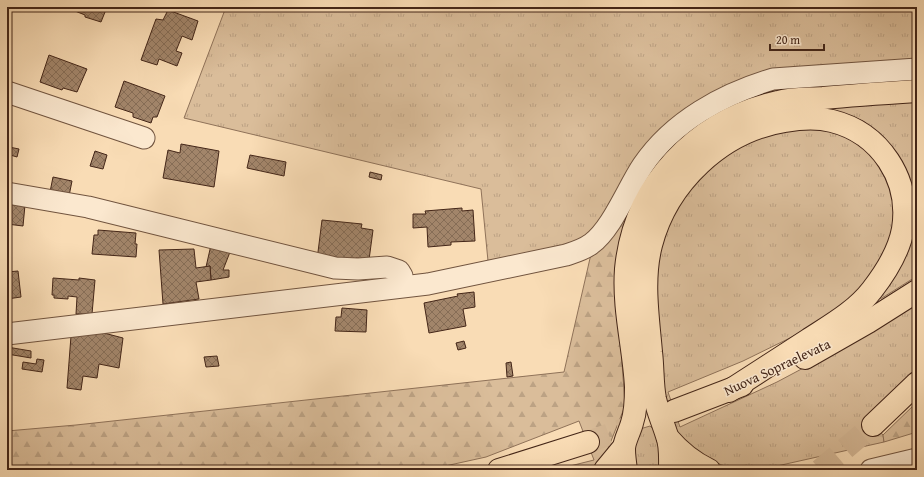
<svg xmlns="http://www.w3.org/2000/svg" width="924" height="477" viewBox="0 0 924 477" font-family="'Gentium Book Plus',serif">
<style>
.grass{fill:url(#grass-tufts);stroke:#8f7259}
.forest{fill:url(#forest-firs);stroke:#8f7259}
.building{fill:url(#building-cross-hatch);stroke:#442618}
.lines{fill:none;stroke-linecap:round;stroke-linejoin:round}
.highway-tunnel{stroke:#d5b896;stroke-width:22;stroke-dasharray:22 11;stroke-linecap:butt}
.minor-casing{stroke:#71543f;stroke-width:23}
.highway-casing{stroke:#442618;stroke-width:24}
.minor{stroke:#fbe8cf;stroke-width:21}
.highway{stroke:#f9dcb5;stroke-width:22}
.labels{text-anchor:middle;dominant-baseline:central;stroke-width:3;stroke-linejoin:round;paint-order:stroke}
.street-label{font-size:14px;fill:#442618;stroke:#fbe8cf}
</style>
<defs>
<pattern id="grass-tufts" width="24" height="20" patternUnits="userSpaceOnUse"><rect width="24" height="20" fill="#dabd9a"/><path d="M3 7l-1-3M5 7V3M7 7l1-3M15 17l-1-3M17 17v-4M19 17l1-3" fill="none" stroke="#bca284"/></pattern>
<pattern id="forest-firs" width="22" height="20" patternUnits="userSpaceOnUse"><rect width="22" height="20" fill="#dabd9a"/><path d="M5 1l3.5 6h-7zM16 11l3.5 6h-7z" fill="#bca284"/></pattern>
<pattern id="building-cross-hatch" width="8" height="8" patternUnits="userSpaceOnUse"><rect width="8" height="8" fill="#a2856a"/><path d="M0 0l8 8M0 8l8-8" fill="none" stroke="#866d56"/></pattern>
</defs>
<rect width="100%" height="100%" fill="#f9dcb5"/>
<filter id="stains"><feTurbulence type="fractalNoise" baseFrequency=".005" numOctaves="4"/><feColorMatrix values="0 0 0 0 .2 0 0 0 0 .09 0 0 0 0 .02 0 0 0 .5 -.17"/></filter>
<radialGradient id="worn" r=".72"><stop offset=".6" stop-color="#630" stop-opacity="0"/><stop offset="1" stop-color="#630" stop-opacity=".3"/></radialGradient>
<g class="grass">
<polygon points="226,7 917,7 917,63 715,92 602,224 589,234 565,246 488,261 481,189 184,118"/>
<polygon points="917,98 917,276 882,298 877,299 909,243 879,135 863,121 846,114 828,110 828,105"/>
<polygon points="816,128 836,131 867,149 888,180 893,198 894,214 893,233 872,275 852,297 826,318 794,336 743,361 668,392 680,427 777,382 873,331 917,304 917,369 866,416 883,435 884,442 777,466 746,468 724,466 706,458 691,448 677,432 664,393 655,287 658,256 676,206 695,180 744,143 768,133"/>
<path d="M650,426c12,9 11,31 13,44h-28c-1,-14 -1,-28 5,-41z"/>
</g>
<g class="forest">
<polygon points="868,82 782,90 757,96 736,104 714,114 693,129 671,148 657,166 617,290 625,406 605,456 592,470 554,470 594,460 579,421 486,457 427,470 7,469 7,431 76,425 564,372 591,254 646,171 699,119 765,90"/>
<polygon points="917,402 917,432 884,442 883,435"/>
</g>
<g class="building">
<polygon points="76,7 107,7 101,22 85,17 85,15 75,11"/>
<polygon points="168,10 198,21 192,40 182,36 176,51 182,53 177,66 159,59 157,65 141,60 156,19 163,20"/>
<polygon points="49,55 87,69 77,92 63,88 62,90 40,82"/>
<polygon points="124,81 165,96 157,117 153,117 151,123 133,117 133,113 115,107"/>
<polygon points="181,144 219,151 214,187 163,178 168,150 180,153"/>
<polygon points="9,147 19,149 17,157 7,154"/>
<polygon points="95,151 107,155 103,169 90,166"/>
<polygon points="250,155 286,162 284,176 247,168"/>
<polygon points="370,172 382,175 381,180 369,177"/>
<polygon points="53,177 72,181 69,196 50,192"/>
<polygon points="7,203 25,205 23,226 7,224"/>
<polygon points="462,208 462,211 473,210 475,241 451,242 451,245 428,247 427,227 413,228 413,214 426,214 425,211"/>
<polygon points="322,220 362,224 361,228 373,230 369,260 356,258 355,265 317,260"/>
<polygon points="98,230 136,233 135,244 137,244 136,257 92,254 94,235 98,235"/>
<polygon points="211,245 230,252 223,270 229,270 229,277 211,280 210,266 206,267"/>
<polygon points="194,249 196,268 210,266 211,280 196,282 199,299 163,304 159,250"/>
<polygon points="18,271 21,297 7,299 7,272"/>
<polygon points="53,278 79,280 79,278 95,280 92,314 76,314 77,297 68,296 68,299 54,298 54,295 52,295"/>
<polygon points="474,292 475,307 463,309 466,326 429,333 424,303 458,296 457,294"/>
<polygon points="342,308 367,310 366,332 335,331 336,317 341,317"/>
<polygon points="100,332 123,338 119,368 99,364 97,378 83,376 81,390 67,388 71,336"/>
<polygon points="464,341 466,348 458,350 456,343"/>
<polygon points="7,347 31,351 31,358 7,354"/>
<polygon points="217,356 219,366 206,367 204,357"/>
<polygon points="37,359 44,360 42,372 22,369 23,362 36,364"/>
<polygon points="511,362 513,376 507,377 506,363"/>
</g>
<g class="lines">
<g class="highway-tunnel">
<polyline points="588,442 674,411"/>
<polyline points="820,470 873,425"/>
</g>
<defs>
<g id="minor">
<polyline points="7,92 144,138"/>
<polyline points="7,193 88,207 335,268 358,269 387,267 399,271 402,276 403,286"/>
<path d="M7,334l421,-50 138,-29c9,-3 17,-5 25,-11 21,-15 37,-57 52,-79 30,-44 80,-71 130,-86l144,-10"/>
<polyline points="871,470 917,459"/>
</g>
<g id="highway">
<polyline points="805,358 868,322 917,291"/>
<polyline points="674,411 742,385"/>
<polyline points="873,425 917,383"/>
<path d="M668,438c12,14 24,24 41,32"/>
<polyline points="499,470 588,442"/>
<polyline points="605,470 624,447"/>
<path d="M626,470c-1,-7 -2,-14 -2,-21 0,-8 6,-18 8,-26 4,-12 4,-23 4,-36 -2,-39 -13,-78 -10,-118 8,-85 71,-149 152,-167 14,-4 31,-3 45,-4 32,-3 63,-5 94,-7"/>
<path d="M670,470c0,-11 1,-24 -3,-34 -4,-13 -9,-24 -12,-37 -3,-15 -2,-31 -4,-47 -3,-35 -9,-72 0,-107 16,-62 70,-114 134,-124 16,-3 32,-4 47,0 48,12 79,58 71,108 -4,22 -17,43 -31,61 -16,21 -41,35 -64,50 -26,17 -53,34 -79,51"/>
</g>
</defs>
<use href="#minor" class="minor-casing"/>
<use href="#highway" class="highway-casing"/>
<use href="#minor" class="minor"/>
<use href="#highway" class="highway"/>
</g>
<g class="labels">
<g class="street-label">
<text transform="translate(777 367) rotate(-25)">Nuova Sopraelevata</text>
</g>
</g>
<rect width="924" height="477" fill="none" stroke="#f9dcb5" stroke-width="24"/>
<rect x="8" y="8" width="908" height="461" fill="none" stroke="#442618" stroke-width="2"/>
<rect x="12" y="12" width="900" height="453" fill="none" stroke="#442618"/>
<path d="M770 44v6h54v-6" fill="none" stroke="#442618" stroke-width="2"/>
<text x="776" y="44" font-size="12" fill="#442618" stroke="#fbe8cf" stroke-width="3" paint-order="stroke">20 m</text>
<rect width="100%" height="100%" filter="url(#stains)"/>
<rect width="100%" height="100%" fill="url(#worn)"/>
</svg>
